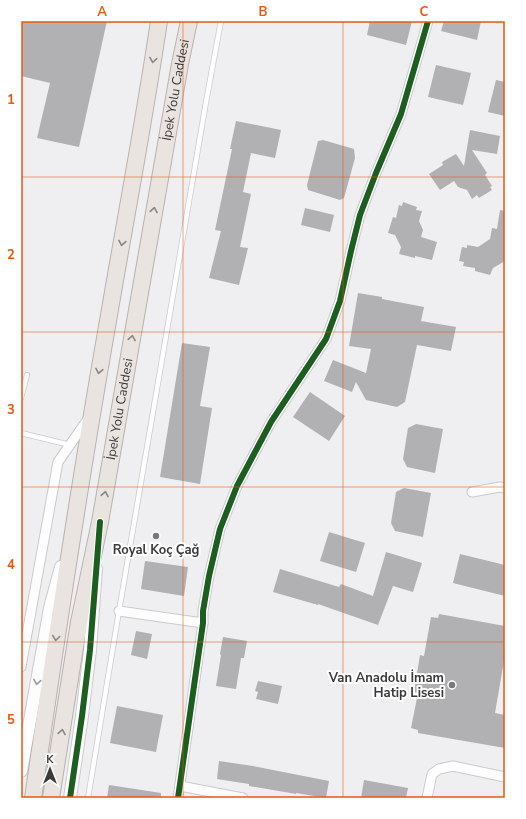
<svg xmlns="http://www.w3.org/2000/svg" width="526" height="819" viewBox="0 0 526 819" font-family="'Nunito Sans',sans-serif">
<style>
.building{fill:#b1b0b3}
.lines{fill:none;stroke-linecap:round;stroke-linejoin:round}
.service-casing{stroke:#cbcbcd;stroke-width:6}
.minor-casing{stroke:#cbcbcd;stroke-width:11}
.tertiary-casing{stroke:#cbcbcd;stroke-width:14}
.trunk-casing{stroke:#b8b1ad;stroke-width:18}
.service{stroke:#fdfdfd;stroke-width:4.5}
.minor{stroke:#fdfdfd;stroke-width:9}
.tertiary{stroke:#fdfdfd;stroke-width:12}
.trunk{stroke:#e9e4e0;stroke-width:16}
.cycleway-casing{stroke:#fff;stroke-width:8}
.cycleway{stroke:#1b5e20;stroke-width:6}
.oneway{stroke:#898685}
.oneway2{stroke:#9c9c9c}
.grid{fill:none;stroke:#e8590c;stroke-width:1;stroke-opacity:0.55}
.poi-dot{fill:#79797b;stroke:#fff;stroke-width:1.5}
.labels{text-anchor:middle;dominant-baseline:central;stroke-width:4;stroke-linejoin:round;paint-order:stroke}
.street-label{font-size:13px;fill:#3a3a3b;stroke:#fff}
.poi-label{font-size:13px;font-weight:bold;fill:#3a3a3b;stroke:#fff}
.neatline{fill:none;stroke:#e8590c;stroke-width:1.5}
.grid-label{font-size:13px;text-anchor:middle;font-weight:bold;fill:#e8590c}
</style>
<rect width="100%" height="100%" fill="#efeff2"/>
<g class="building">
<polygon points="21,21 107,21 79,147 37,138 50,83 21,76"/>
<polygon points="370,21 412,21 406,45 367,35"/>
<polygon points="444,21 481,21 477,40 441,31"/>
<polygon points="436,65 471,73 463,105 428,97"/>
<polygon points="496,80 505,82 505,116 488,112"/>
<polygon points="236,121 281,130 275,158 251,153 243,192 251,194 240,247 248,248 239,285 209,278 221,231 215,230 232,149 230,149"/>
<polygon points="470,130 500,136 497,154 472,150 487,173 485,175 492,186 490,187 492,190 479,198 477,195 472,199 467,190 458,187 454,181 440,190 429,174 443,165 442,162 456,154 464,166"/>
<polygon points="323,140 354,149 355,158 344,198 340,200 308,190 307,185 318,141"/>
<polygon points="403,202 417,207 416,210 422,211 419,221 423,230 421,237 437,242 432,260 415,256 415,258 399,254 401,247 395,235 388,233 393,217 396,218 399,205 402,206"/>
<polygon points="305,208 334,215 330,232 301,225"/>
<polygon points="500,210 505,211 505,261 493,268 490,275 475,271 475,268 463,266 464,262 459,261 462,247 467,248 467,245 478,247 490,239 492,228 497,229"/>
<polygon points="358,293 382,297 382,299 424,307 421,321 456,327 451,351 417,345 405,402 397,407 366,400 356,382 352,392 324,381 333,360 366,373 371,349 349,346"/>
<polygon points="182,343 210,347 200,406 212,408 200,484 160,477"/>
<polygon points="310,392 345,416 329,441 293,417"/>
<polygon points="416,424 443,429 435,473 407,467 403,459 408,428"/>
<polygon points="404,488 431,493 423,537 395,531 391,523 396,492"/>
<polygon points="329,532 365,543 356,572 320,561"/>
<polygon points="386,552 422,563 413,592 393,586 378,625 318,604 318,605 273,592 280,569 339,587 341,584 373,596"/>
<polygon points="460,554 505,565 505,596 453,583"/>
<polygon points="145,561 188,567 184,596 141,589"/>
<polygon points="439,614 505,626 505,662 504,661 495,713 505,715 505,748 418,733 418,730 411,728 418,693 414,692 420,655 424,656 431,617 438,618"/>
<polygon points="136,631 152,634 147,659 131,655"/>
<polygon points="223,637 247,641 244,658 241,658 236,689 216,686 221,655 220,654"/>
<polygon points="258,681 282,686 278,704 256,699 258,692 255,691"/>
<polygon points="117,706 163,715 156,752 110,743"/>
<polygon points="219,761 253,766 329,781 326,798 296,793 296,794 249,786 249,784 217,779"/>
<polygon points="364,780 408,788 406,798 361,798"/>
<polygon points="109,785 161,793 161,798 107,798"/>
</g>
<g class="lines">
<defs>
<g id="service">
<polyline points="21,398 27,375"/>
<polyline points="21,433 70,445"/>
<polyline points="88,798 119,611 206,102 221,21"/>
</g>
<g id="minor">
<polyline points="472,492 500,487 505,488"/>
<polyline points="119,611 203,623"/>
<polyline points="21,667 58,462 88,419"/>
<polyline points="180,786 243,798"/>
<polyline points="178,798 203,623 203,611 209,576 220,529 237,486 271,422 326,339 340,301 351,251 360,215 376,173 401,114 428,21"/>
<polyline points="427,798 432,774 439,769 453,766 505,777"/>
</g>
<g id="tertiary">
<polyline points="21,771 50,608 61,567"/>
<polyline points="70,798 82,716 90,650 96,569"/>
</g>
<g id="trunk">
<path d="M33,798c23,-159 47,-318 75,-477 17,-100 36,-199 51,-300"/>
<path id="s1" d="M51,798l28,-176 21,-100 80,-458 9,-43"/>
</g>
</defs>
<use href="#service" class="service-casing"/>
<use href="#minor" class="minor-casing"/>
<use href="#tertiary" class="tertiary-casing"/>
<use href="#trunk" class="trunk-casing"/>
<use href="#service" class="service"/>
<use href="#minor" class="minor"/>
<use href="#tertiary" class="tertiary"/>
<use href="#trunk" class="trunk"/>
<defs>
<g id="cycleway">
<polyline points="70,798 82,716 90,650 100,522"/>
<polyline points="178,798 203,623 203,611 209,576 220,529 237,486 271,422 326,339 340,301 351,251 360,215 376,173 401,114 428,21"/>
</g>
</defs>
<use href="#cycleway" class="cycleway-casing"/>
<use href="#cycleway" class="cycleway"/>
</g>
<defs><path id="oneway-chevron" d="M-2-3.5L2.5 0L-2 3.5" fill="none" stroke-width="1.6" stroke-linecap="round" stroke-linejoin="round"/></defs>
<g class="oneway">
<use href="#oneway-chevron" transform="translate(153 60) rotate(99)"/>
<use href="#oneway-chevron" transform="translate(154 210) rotate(-80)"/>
<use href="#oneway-chevron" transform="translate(122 243) rotate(100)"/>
<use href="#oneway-chevron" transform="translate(132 338) rotate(-80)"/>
<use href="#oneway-chevron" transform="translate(99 371) rotate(100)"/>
<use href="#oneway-chevron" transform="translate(105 494) rotate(-80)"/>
<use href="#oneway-chevron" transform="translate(56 638) rotate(98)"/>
<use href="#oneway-chevron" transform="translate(62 732) rotate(-81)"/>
</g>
<use class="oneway2" href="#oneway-chevron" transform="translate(37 682) rotate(100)"/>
<path class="grid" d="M183,21v777M343,21v777M21,177h484M21,332h484M21,487h484M21,642h484"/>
<g class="poi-dot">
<circle cx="156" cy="536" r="4"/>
<circle cx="452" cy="685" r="4"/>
</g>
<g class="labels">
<g class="street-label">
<text stroke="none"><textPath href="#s1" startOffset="719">İpek Yolu Caddesi</textPath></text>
<text stroke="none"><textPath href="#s1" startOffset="395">İpek Yolu Caddesi</textPath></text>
</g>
<g class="poi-label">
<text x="156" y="550">Royal Koç Çağ</text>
<text x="444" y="678" text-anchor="end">Van Anadolu İmam<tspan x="444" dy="15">Hatip Lisesi</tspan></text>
</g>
</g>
<rect width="526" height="819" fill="none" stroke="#ffffff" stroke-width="44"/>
<g transform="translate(50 769)" stroke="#ffffff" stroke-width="3" paint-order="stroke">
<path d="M0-3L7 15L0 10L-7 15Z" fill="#3a3a3b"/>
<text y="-6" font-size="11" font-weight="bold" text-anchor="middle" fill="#3a3a3b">K</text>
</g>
<rect x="22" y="22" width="482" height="775" class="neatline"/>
<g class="grid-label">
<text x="102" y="16">A</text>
<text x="263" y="16">B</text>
<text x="424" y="16">C</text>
<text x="11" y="104">1</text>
<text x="11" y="259">2</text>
<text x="11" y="414">3</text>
<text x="11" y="569">4</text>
<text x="11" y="724">5</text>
</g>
</svg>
